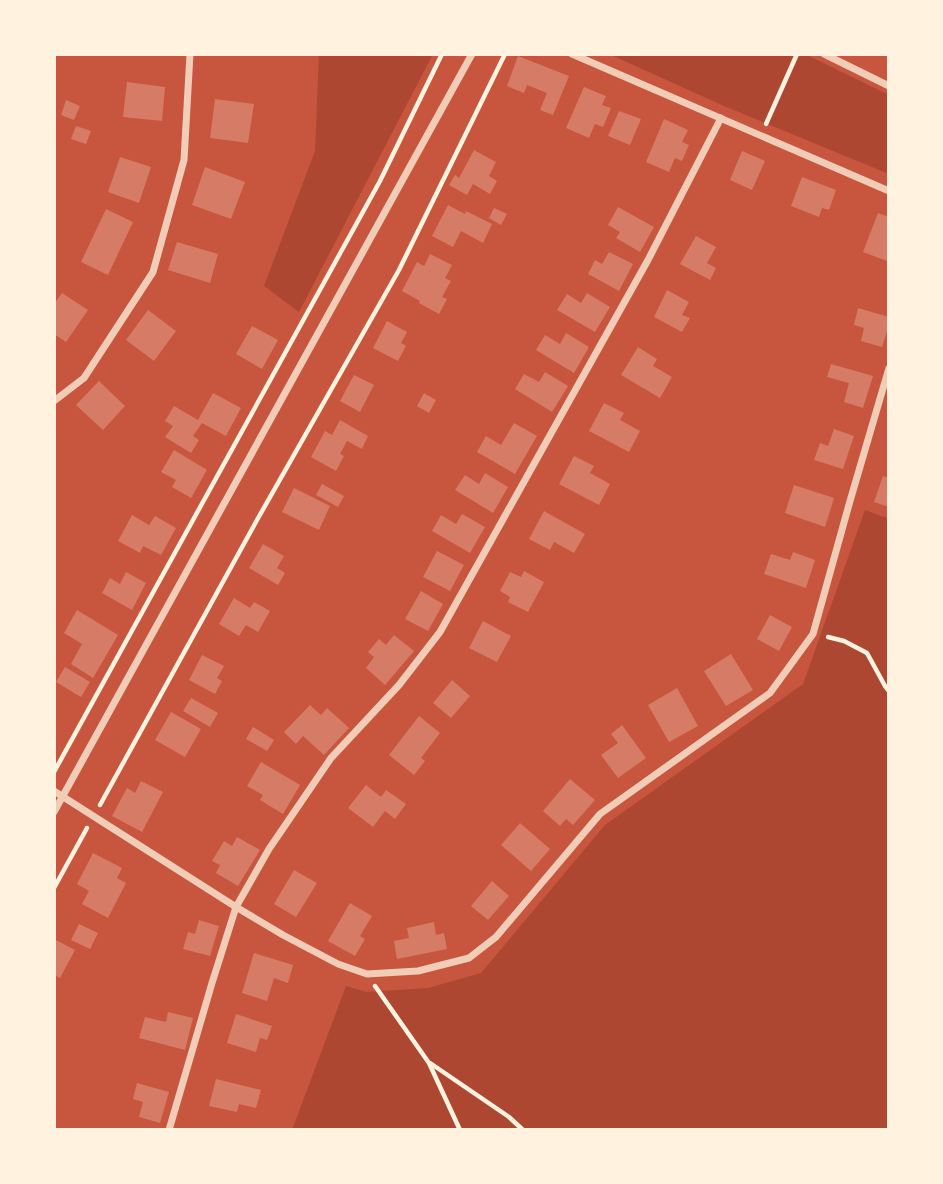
<svg xmlns="http://www.w3.org/2000/svg" width="943" height="1184" viewBox="0 0 943 1184" font-family="'IBM Plex Sans',sans-serif">
<style>
.green{fill:#ae4732}
.building{fill:#d67c66}
.lines{fill:none;stroke-linecap:round;stroke-linejoin:round}
.path{stroke:#fff3e0;stroke-width:4.5}
.minor{stroke:#f1ccb7;stroke-width:7}
</style>
<rect width="100%" height="100%" fill="#c8553d"/>
<g class="green">
<polygon points="319,54 433,54 299,312 264,286 315,151"/>
<polygon points="609,54 805,54 889,95 889,174 724,106"/>
<polygon points="865,510 889,519 889,1130 292,1130 346,986 367,992 428,988 481,973 605,825 803,684"/>
</g>
<g class="building">
<polygon points="518,56 569,76 553,115 540,110 547,93 527,85 524,93 507,86"/>
<polygon points="127,82 165,87 162,121 123,117"/>
<polygon points="584,87 606,96 602,105 611,108 603,127 595,124 589,138 566,128"/>
<polygon points="215,99 254,104 248,143 210,138"/>
<polygon points="66,100 80,106 74,120 61,115"/>
<polygon points="619,111 641,119 630,145 608,136"/>
<polygon points="664,119 688,130 682,142 689,145 682,161 675,158 669,172 646,162"/>
<polygon points="76,126 91,131 86,144 71,139"/>
<polygon points="474,150 496,162 489,176 497,181 490,194 473,184 467,195 449,185 455,175 459,178"/>
<polygon points="742,151 765,161 752,190 730,180"/>
<polygon points="120,157 151,167 139,203 108,192"/>
<polygon points="205,167 245,182 231,219 192,205"/>
<polygon points="802,177 836,190 829,210 822,208 819,217 791,206"/>
<polygon points="448,205 465,214 466,211 492,224 483,243 461,231 453,247 432,236"/>
<polygon points="618,207 654,227 640,252 616,238 620,232 608,225"/>
<polygon points="494,208 507,214 501,225 489,218"/>
<polygon points="106,209 133,222 108,275 81,262"/>
<polygon points="878,213 889,217 889,257 887,261 863,252"/>
<polygon points="696,236 716,247 707,263 716,268 710,280 680,264"/>
<polygon points="177,242 218,254 210,283 168,270"/>
<polygon points="609,252 633,264 619,291 588,274 595,260 602,264"/>
<polygon points="430,254 452,265 445,278 451,281 442,297 447,299 439,314 419,303 420,301 402,291 417,262 424,266"/>
<polygon points="667,290 689,302 682,315 690,318 682,332 654,317"/>
<polygon points="62,293 88,310 66,342 54,334 54,304"/>
<polygon points="587,293 610,307 595,332 557,310 567,294 581,303"/>
<polygon points="858,308 889,317 889,325 882,347 861,341 864,328 854,325"/>
<polygon points="148,310 176,331 154,361 126,340"/>
<polygon points="387,321 407,332 401,343 406,346 398,361 373,348"/>
<polygon points="252,326 278,340 262,369 236,354"/>
<polygon points="566,333 589,347 574,373 536,350 545,335 560,344"/>
<polygon points="638,347 657,359 653,366 672,377 660,398 621,375"/>
<polygon points="831,364 873,376 863,408 844,402 849,383 827,377"/>
<polygon points="545,372 568,386 552,412 515,389 524,374 539,382"/>
<polygon points="354,375 374,385 360,412 340,401"/>
<polygon points="99,381 125,406 103,430 76,405"/>
<polygon points="213,393 241,408 226,436 202,423 193,436 199,440 191,453 165,437 173,426 165,421 174,406 198,420"/>
<polygon points="424,393 436,400 429,413 417,406"/>
<polygon points="604,403 624,413 620,420 640,431 629,452 589,431"/>
<polygon points="340,420 368,436 362,449 347,441 340,454 344,456 336,471 311,457 325,431 332,435"/>
<polygon points="514,423 537,436 515,474 477,452 486,436 501,445"/>
<polygon points="834,429 854,436 843,469 814,460 820,443 828,446"/>
<polygon points="174,450 207,470 191,498 172,487 176,480 161,472"/>
<polygon points="574,456 594,466 590,473 610,484 599,505 559,484"/>
<polygon points="485,473 508,487 493,513 455,490 465,475 479,484"/>
<polygon points="883,476 889,478 889,507 874,502"/>
<polygon points="322,484 344,496 338,507 316,495"/>
<polygon points="794,485 834,498 825,527 785,513"/>
<polygon points="294,488 330,506 319,530 282,512"/>
<polygon points="544,511 585,534 574,553 554,542 550,550 529,539"/>
<polygon points="462,514 485,527 470,553 432,531 441,515 456,524"/>
<polygon points="132,515 149,525 155,516 176,528 161,555 143,546 140,553 118,541"/>
<polygon points="263,544 284,556 277,568 285,573 278,585 249,568"/>
<polygon points="437,551 464,565 450,591 423,577"/>
<polygon points="793,552 815,560 806,588 764,574 771,554 790,560"/>
<polygon points="524,571 544,582 528,612 508,602 510,597 500,591 510,572 521,577"/>
<polygon points="126,572 146,583 132,610 102,593 110,578 120,584"/>
<polygon points="421,591 443,604 428,631 405,619"/>
<polygon points="234,598 250,608 254,602 270,611 258,632 246,625 239,636 219,624"/>
<polygon points="77,610 118,635 93,678 71,664 82,644 64,633"/>
<polygon points="770,615 792,627 779,651 757,639"/>
<polygon points="483,621 511,636 497,662 469,648"/>
<polygon points="394,635 414,651 385,685 366,668 374,657 368,652 379,639 386,645"/>
<polygon points="731,654 753,690 726,706 704,671"/>
<polygon points="202,655 224,666 217,678 222,681 215,694 189,680"/>
<polygon points="65,667 90,682 81,697 56,682"/>
<polygon points="452,680 470,696 451,718 433,703"/>
<polygon points="677,688 698,726 669,742 648,705"/>
<polygon points="191,698 218,713 210,727 183,711"/>
<polygon points="310,705 321,715 327,708 349,728 324,755 303,736 296,744 284,732"/>
<polygon points="171,712 201,729 185,757 155,740"/>
<polygon points="419,716 440,733 421,758 425,761 414,775 389,755"/>
<polygon points="622,725 646,758 618,778 601,755 618,743 611,734"/>
<polygon points="253,727 274,740 267,751 246,739"/>
<polygon points="261,762 300,785 283,814 260,800 263,795 247,786"/>
<polygon points="570,779 595,800 573,825 566,819 560,826 543,811"/>
<polygon points="141,781 163,792 142,832 112,816 127,788 135,793"/>
<polygon points="366,785 381,797 386,790 406,804 395,819 385,811 373,827 348,808"/>
<polygon points="520,823 550,849 531,871 501,845"/>
<polygon points="237,837 260,850 238,886 216,873 220,865 212,861 224,841 232,846"/>
<polygon points="93,853 122,868 117,878 126,883 108,918 82,904 89,891 77,884"/>
<polygon points="294,870 317,883 296,917 274,904"/>
<polygon points="492,881 509,896 488,920 471,906"/>
<polygon points="350,903 372,916 360,936 365,939 355,956 328,941"/>
<polygon points="199,920 219,926 210,956 183,949 188,932 195,934"/>
<polygon points="434,922 436,935 444,933 447,949 397,959 394,941 409,938 407,928"/>
<polygon points="79,924 98,933 90,949 71,940"/>
<polygon points="54,939 75,950 60,978 54,975"/>
<polygon points="254,953 293,965 288,983 274,978 267,1001 242,993"/>
<polygon points="168,1012 193,1018 185,1050 139,1038 145,1017 166,1022"/>
<polygon points="236,1014 272,1026 267,1040 260,1038 256,1052 227,1043"/>
<polygon points="216,1079 261,1090 256,1108 239,1104 237,1112 209,1106"/>
<polygon points="137,1083 169,1092 160,1123 139,1117 143,1102 133,1099"/>
</g>
<g class="lines">
<g class="path">
<polyline points="766,124 797,54"/>
<polyline points="828,637 844,641 867,653 885,686 889,691"/>
<polyline points="54,772 380,181 442,54"/>
<polyline points="100,805 257,520 399,270 505,54"/>
<polyline points="54,888 87,828"/>
<polyline points="375,986 429,1063 460,1130"/>
<polyline points="430,1063 509,1117 523,1130"/>
</g>
<g class="minor">
<polyline points="572,54 889,191"/>
<polyline points="824,54 889,86"/>
<polyline points="54,401 84,378 153,272 184,160 190,54"/>
<polyline points="54,791 236,907 283,935 338,964 367,974 418,971 469,958 496,937 600,814 770,693 813,634 850,501 889,368"/>
<polyline points="54,812 472,54"/>
<polyline points="169,1130 212,983 236,907 269,849 331,758 399,685 440,632 648,260 721,118"/>
</g>
</g>
<rect width="943" height="1184" fill="none" stroke="#fff3e0" stroke-width="112"/>
</svg>
